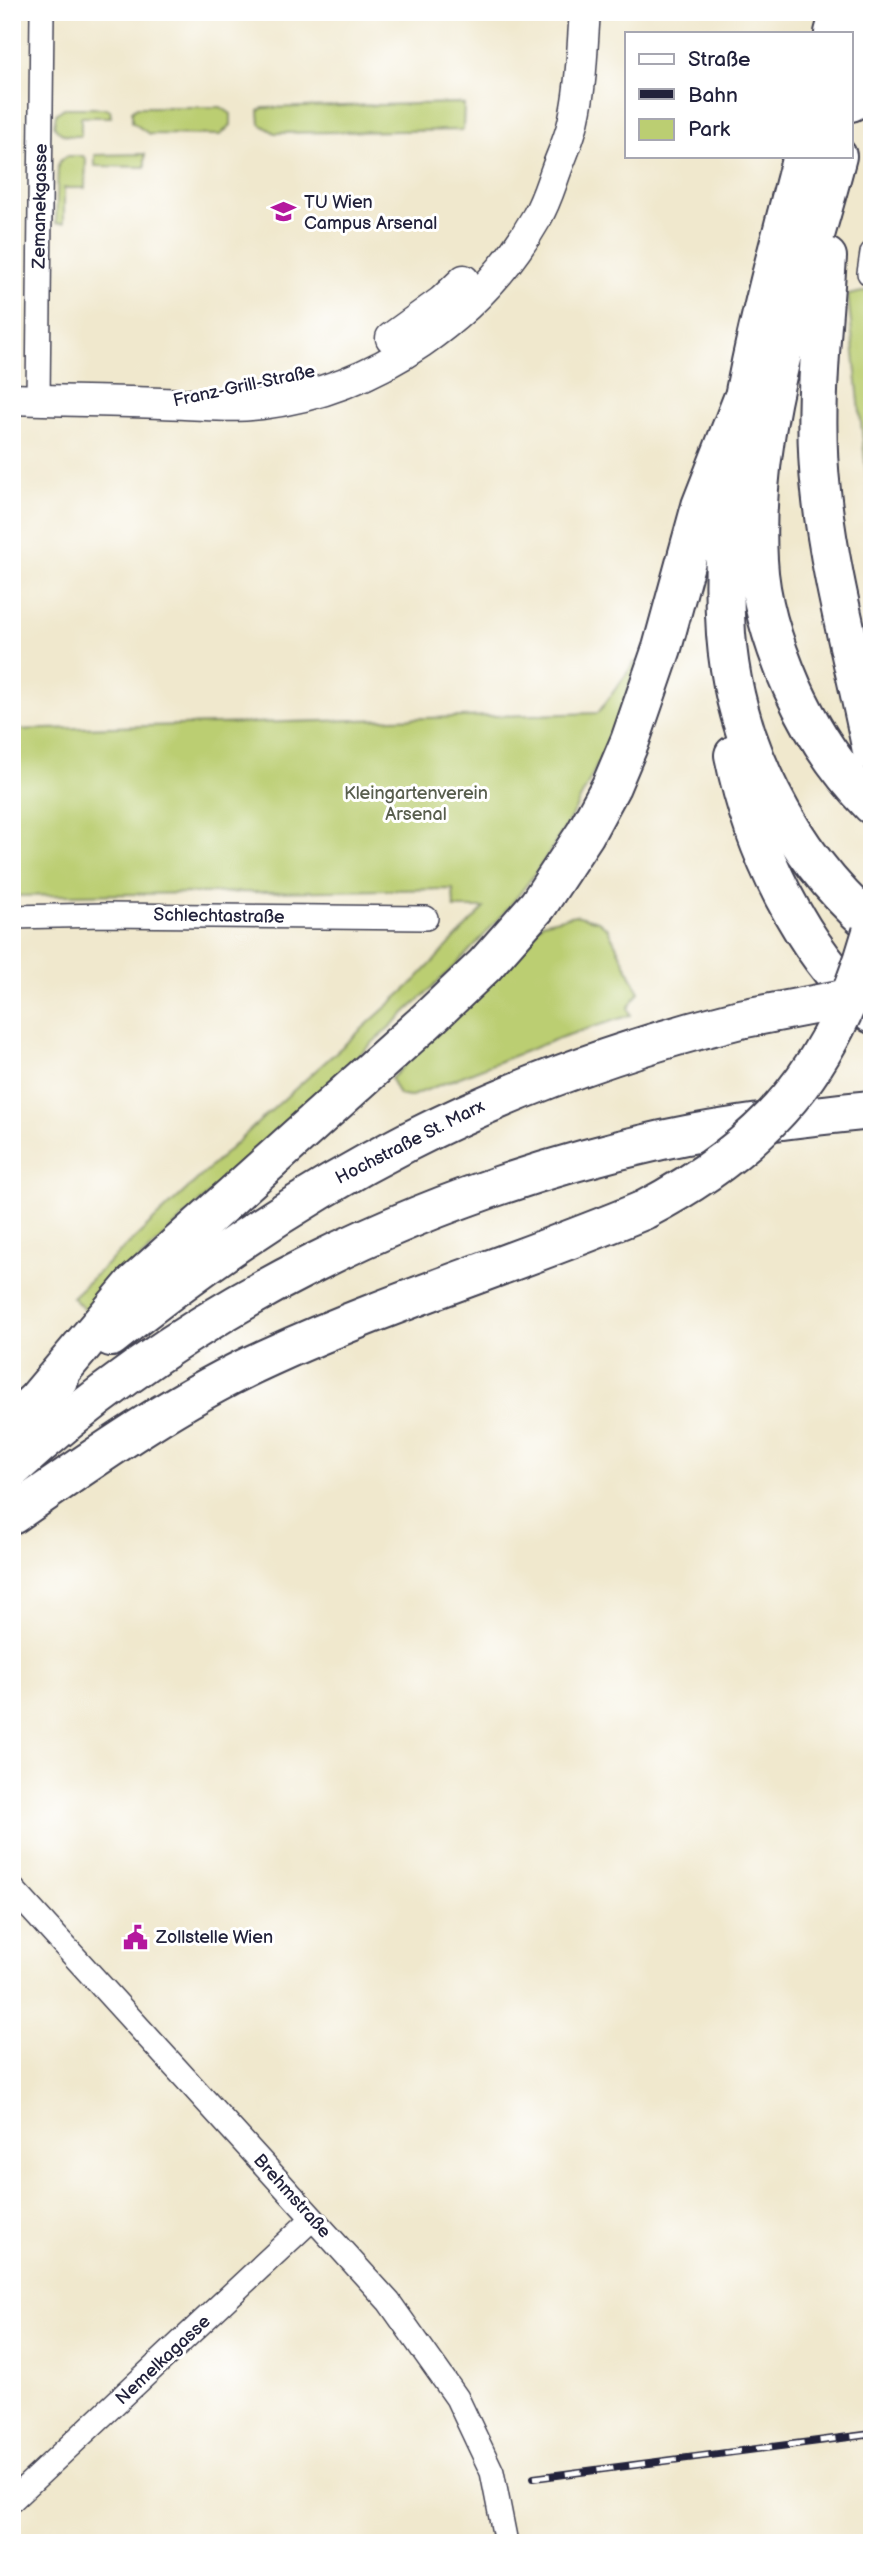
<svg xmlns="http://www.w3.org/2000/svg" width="884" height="2555" viewBox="0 0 884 2555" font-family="'Balsamiq Sans',sans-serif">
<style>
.green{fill:#bbce72;stroke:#6e7856;stroke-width:2}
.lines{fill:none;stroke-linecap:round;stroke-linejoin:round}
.minor-casing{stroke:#414051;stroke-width:26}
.tertiary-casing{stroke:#414051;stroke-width:33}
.motorway-casing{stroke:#414051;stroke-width:42}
.minor{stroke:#fff;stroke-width:23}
.tertiary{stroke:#fff;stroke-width:30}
.motorway{stroke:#fff;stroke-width:38}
.rail-casing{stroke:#22223b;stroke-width:8}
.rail{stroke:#fff;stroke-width:5;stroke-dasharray:16;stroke-linecap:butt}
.motorway-bridge-casing{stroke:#414051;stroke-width:42;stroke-linecap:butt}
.motorway-bridge{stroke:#fff;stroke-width:38}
.labels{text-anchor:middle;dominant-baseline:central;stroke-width:6;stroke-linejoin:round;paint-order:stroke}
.poi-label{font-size:18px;fill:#22223b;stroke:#fff;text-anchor:start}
.street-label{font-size:18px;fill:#22223b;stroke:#fff}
.park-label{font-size:18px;fill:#585e4e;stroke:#fff}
</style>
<rect width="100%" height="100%" fill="#fff"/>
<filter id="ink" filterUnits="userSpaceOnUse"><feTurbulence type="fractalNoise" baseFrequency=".0143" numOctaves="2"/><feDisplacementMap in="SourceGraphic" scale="14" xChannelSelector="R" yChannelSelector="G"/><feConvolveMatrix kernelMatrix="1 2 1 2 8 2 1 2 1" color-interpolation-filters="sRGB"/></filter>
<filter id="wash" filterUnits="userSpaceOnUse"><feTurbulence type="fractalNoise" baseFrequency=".00686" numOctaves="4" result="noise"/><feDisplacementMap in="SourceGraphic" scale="28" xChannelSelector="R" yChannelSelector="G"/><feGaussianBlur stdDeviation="1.57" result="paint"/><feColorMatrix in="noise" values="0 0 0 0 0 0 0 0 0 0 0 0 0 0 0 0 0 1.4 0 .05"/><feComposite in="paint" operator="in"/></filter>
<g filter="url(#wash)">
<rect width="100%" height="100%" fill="#f0e8cd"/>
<g class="green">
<polygon points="458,103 464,105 463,130 275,133 260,124 259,111 263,108"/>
<polygon points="221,107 231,114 231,125 220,135 149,134 132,122 132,111 137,107"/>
<path d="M64,108h42l4,2 1,7h-30v19c-12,0 -21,1 -27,-11l2,-11z"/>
<polygon points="145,154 145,167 95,166 95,155"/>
<polygon points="67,156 83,156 86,159 85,188 64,188 64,223 56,223 58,165 61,160"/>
<polygon points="872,290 872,529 848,295"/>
<path d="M635,662l3,2c-25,68 -52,134 -93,195 -53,79 -127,142 -197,206 -88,81 -176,162 -262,246l-14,-14 192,-180 149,-134 71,-75h-30l-1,-19 -441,7v-166l586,-17z"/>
<polygon points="575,915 598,921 608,929 639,992 628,1008 631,1015 562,1037 409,1097 399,1095 391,1079 542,923"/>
</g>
</g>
<g filter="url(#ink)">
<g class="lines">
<defs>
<g id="minor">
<polyline points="869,273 872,253"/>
<polyline points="38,400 42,12"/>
<polyline points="12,917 104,915 426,918"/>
<polyline points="12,1888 389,2302 457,2398 492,2472 506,2543"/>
<polyline points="12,2500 312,2219"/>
</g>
<g id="tertiary">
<polyline points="391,338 442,301 464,280"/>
<path d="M12,399c50,2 99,2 149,4 34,1 66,5 100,1 115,-14 220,-88 276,-187 9,-15 14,-33 20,-49 6,-16 14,-33 17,-50 8,-35 8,-71 11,-106"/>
</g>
<g id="motorway">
<polyline points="834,33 840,12"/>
<polyline points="851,102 872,19"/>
<path d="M802,156c-40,155 -87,316 -76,478 8,110 64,219 146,291"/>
<path d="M837,156c-34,132 -87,265 -79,404 2,43 17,88 34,127 20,44 46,84 80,118"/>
<path d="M827,257c-5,78 -15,156 -6,234 9,88 34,173 51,260"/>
<path d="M734,755c19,95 66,193 138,259"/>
<path d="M111,1337c195,-157 385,-257 629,-318"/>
<polyline points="39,1397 134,1284 424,1023 485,965 538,905 585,834 611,786 630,741 662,648 701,506 742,401"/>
<polyline points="12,1422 59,1380"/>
<path d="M12,1469c182,-166 411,-276 650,-329 69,-15 139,-23 210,-30"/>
<path d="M12,1515c82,-57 166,-117 257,-158 122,-56 251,-95 375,-147"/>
</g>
</defs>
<use href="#minor" class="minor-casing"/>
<use href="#tertiary" class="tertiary-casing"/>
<use href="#motorway" class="motorway-casing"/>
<use href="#minor" class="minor"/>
<use href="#tertiary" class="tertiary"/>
<use href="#motorway" class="motorway"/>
<defs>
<polyline id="rail" points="534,2478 872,2434"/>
</defs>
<use href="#rail" class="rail-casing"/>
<use href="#rail" class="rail"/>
<defs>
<g id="motorway-bridge">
<polyline points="740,1019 870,994"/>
<path d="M644,1210c124,-65 190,-143 228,-278"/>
</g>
</defs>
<use href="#motorway-bridge" class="motorway-bridge-casing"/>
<use href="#motorway-bridge" class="motorway-bridge"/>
</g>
</g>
<defs>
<symbol id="university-bare" viewBox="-9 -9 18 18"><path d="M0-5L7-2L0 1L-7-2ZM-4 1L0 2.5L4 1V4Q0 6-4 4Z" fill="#b5179e" stroke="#fff" stroke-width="2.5" paint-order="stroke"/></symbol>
<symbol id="civic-bare" viewBox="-9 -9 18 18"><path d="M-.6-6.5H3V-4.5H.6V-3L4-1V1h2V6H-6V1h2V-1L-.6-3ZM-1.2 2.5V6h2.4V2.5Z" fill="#b5179e" stroke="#fff" stroke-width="2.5" paint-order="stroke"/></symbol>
</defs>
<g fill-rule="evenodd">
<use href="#university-bare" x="266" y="194" width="35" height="35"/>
<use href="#civic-bare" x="118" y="1920" width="35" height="35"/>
</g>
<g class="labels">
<g class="poi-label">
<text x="304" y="202">TU Wien<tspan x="304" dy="21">Campus Arsenal</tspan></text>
<text x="156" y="1937">Zollstelle Wien</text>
</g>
<g class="street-label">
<text transform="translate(40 206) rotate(-89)">Zemanekgasse</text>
<text transform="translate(244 386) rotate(-12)">Franz-Grill-Straße</text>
<text transform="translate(219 916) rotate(1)">Schlechtastraße</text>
<text transform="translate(410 1142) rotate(-27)">Hochstraße St. Marx</text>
<text transform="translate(292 2196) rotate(48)">Brehmstraße</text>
<text transform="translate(163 2360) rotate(-43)">Nemelkagasse</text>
</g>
<g class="park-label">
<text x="416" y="793">Kleingartenverein<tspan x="416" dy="21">Arsenal</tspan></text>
</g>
</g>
<rect width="884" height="2555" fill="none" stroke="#fff" stroke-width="42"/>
<rect x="625" y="32" width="228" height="126" fill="#ffffff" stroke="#a7a7b1" stroke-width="2"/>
<rect x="639" y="54" width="35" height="10" fill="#ffffff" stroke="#a7a7b1" stroke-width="2"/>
<text x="688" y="66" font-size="21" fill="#22223b">Straße</text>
<rect x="639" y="89" width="35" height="10" fill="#22223b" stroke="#a7a7b1" stroke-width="2"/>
<text x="688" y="102" font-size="21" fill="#22223b">Bahn</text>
<rect x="639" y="119" width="35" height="21" fill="#bbce72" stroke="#a7a7b1" stroke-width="2"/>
<text x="688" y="136" font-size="21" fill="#22223b">Park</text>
</svg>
